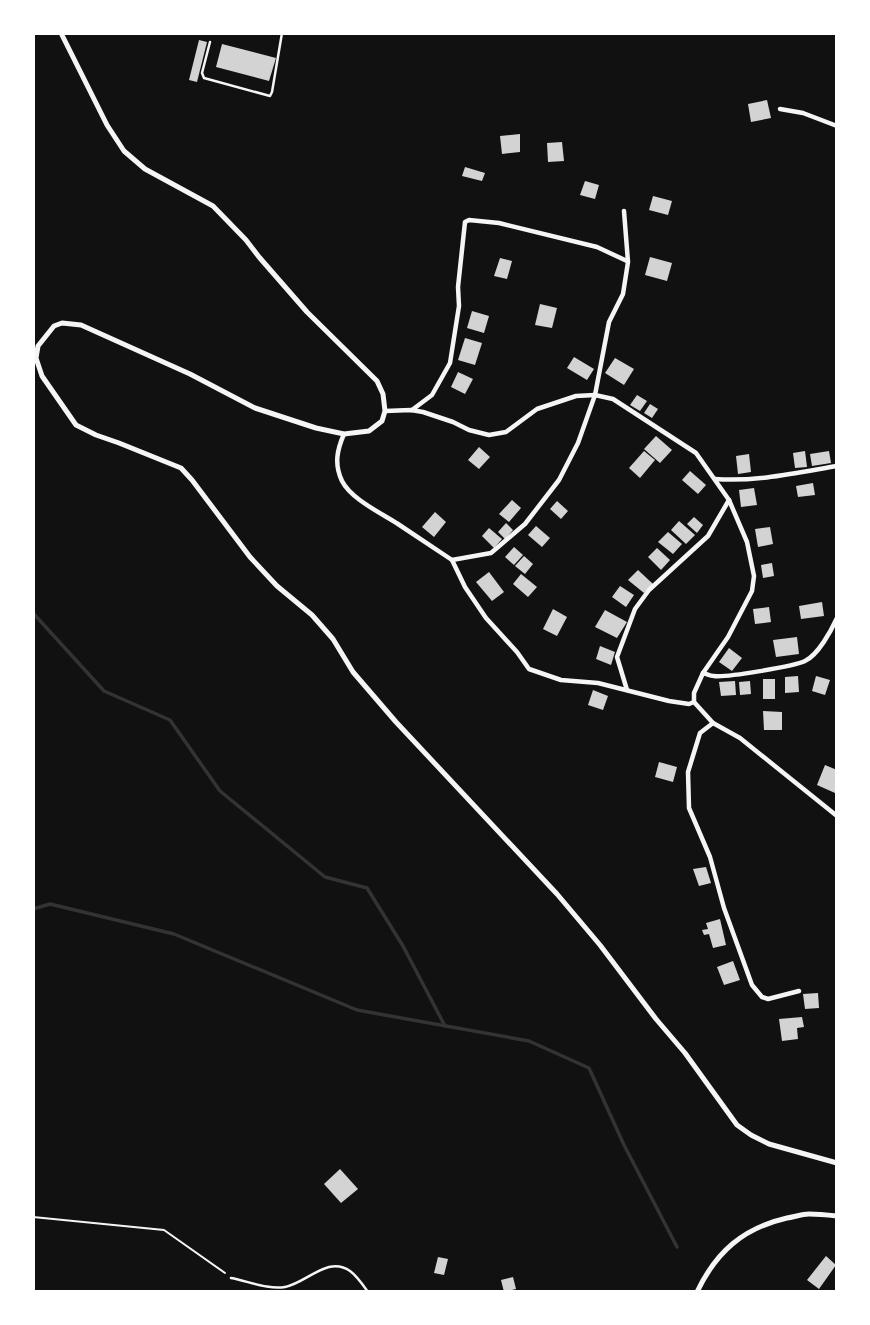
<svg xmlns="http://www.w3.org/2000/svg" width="870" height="1325" viewBox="0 0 870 1325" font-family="'PT Serif',serif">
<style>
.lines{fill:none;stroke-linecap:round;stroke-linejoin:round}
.stream{stroke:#333;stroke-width:3.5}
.building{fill:#d3d3d3}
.path{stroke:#f5f5f5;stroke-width:2}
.service{stroke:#f5f5f5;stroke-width:2.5}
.minor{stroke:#f5f5f5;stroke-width:4.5}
.tertiary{stroke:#f5f5f5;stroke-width:5}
</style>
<rect width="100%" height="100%" fill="#111"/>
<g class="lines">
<g class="stream">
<polyline points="33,613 104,691 170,720 220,791 325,877 367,888 403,946 445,1026"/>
<polyline points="33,909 50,904 174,934 357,1010 529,1041 589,1068 624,1145 677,1247"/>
</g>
</g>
<g class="building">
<polygon points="199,40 207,42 197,82 189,80"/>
<polygon points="222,44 276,58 269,81 216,67"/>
<polygon points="767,100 771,118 751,122 748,104"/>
<polygon points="520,134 520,152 502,154 500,136"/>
<polygon points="562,142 564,161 548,162 547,143"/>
<polygon points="465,167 485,173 482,181 462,176"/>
<polygon points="585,181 599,185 595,199 580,195"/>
<polygon points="653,196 672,201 668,215 649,210"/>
<polygon points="650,257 672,263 667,281 645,275"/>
<polygon points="500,258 512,261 507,279 494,276"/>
<polygon points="540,304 557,308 552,328 535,325"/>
<polygon points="472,311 489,316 484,333 467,328"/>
<polygon points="465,338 482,343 475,365 458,360"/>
<polygon points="574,357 594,369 587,380 567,368"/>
<polygon points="615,358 634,369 624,385 605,373"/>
<polygon points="458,372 473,379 465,394 451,387"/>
<polygon points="637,395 647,401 640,411 630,405"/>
<polygon points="650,404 658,409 652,418 644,413"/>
<polygon points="656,436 672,450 660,463 644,449"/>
<polygon points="479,447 490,457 479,469 468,460"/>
<polygon points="644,451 655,460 640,478 629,468"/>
<polygon points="805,451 807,467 795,468 793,453"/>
<polygon points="829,451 831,463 812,466 810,454"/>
<polygon points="749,454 751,472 738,474 736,456"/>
<polygon points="690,471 706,485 698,494 682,480"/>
<polygon points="813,483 815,495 798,497 796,486"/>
<polygon points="754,488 757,505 741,507 739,490"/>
<polygon points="512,500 521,508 509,522 499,514"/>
<polygon points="557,501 568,511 561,519 550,509"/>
<polygon points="435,512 446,522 434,537 422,527"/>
<polygon points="694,517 703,525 697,533 687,524"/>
<polygon points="679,521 695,535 686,544 671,530"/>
<polygon points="506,523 513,530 505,539 498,532"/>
<polygon points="536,526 550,538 542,547 528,535"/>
<polygon points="770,527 773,544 758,547 755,529"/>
<polygon points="489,528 502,539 494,548 482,536"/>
<polygon points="668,532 682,544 673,554 658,542"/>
<polygon points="514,547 523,555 514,565 505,557"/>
<polygon points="657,548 670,560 661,570 648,557"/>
<polygon points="524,556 533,564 525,574 515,566"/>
<polygon points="772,563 774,576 763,578 761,565"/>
<polygon points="638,570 653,584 644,593 628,580"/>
<polygon points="489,572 504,592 492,601 476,582"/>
<polygon points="521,574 537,587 528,597 513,584"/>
<polygon points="620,586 634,595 626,607 612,597"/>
<polygon points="822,602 824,616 801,619 799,606"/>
<polygon points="769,607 771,622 755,624 753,609"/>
<polygon points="553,609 567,617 557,636 543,629"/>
<polygon points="605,610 627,622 617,638 595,627"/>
<polygon points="797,637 799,654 776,657 773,640"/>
<polygon points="600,646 615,652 611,665 596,659"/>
<polygon points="729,648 742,658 732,671 719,662"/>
<polygon points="798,676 799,692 785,693 785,677"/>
<polygon points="816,676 830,680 825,695 812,691"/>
<rect x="763" y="679" width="12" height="20"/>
<polygon points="735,681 736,695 721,696 719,682"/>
<polygon points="750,681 751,694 740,695 739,682"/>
<polygon points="593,690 608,696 603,710 588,705"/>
<polygon points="763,711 782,712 782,730 764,730"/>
<polygon points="659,762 677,767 673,782 655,777"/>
<polygon points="825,765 837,770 837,788 835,793 817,785"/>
<polygon points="706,867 711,883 699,886 693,869"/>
<polygon points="720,919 726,945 713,948 709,934 704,935 702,930 708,929 706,923"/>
<polygon points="733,961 740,980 724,985 717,967"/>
<polygon points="818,993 819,1008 805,1009 803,994"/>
<polygon points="802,1017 804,1027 797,1028 798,1039 782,1041 779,1019"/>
<polygon points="340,1169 358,1189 341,1203 324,1184"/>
<polygon points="826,1256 836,1265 819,1289 807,1280"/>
<polygon points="438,1257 448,1259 444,1275 434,1273"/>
<polygon points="513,1277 516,1289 504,1292 501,1280"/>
</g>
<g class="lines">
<polyline class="path" points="33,1217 164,1230 225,1273"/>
<g class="service">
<polyline points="210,42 202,73 204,78 270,96 272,92 282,33"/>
<path d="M231,1278c17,3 37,12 54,9 22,-4 43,-32 65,-16 7,5 13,14 18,21"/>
</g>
<g class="minor">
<polyline points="780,109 803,113 837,126"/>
<polyline points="412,410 432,395 450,363 459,306 458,287 465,222 469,220 499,223 597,247 627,261"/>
<path d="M385,411l26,-1 12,2 30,10 16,8 20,5 17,-3 31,-23 39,-13 19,-1 18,4 83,54 33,47 18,42 7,34 -2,15 -24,46 -25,36c4,1 7,3 11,3 11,2 81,-10 91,-15 13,-6 26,-30 32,-43"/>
<path d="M344,434c-7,16 -10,30 -2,47 9,18 39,32 56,43 18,12 36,24 54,36l39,-7 34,-29 34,-44 19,-37 17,-48 14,-73 14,-28 5,-32 -4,-51"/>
<path d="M715,479c41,3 81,-6 122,-13"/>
<polyline points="452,560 465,587 486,618 517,652 529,669 561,680 598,683 669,701 689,704 694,702"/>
<polyline points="703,673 694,693 694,702 713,723 700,733 688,772 689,808 710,857 724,908 752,985 762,997 768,999 799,991"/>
<polyline points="627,690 617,657 635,609 649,590 708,536 729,500"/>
<polyline points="713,723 740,738 837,816"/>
</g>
<g class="tertiary">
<polyline points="61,33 107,125 124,151 145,169 213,206 246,240 259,257 307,312 377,381 383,394 385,411 382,421 369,431 344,434 316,428 255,408 190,374 81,325 62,323 54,326 38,346 36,358 42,376 76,425 96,435 119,443 181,468 192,480 250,557 277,586 312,615 333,639 353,672 396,722 557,894 600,945 656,1019 685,1053 737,1125 751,1135 769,1144 837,1163"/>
<path d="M697,1292c19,-40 46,-64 90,-74 7,-1 15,-4 22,-4 9,0 19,1 28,2"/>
</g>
</g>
<rect width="870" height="1325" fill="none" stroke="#ffffff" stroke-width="70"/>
</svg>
